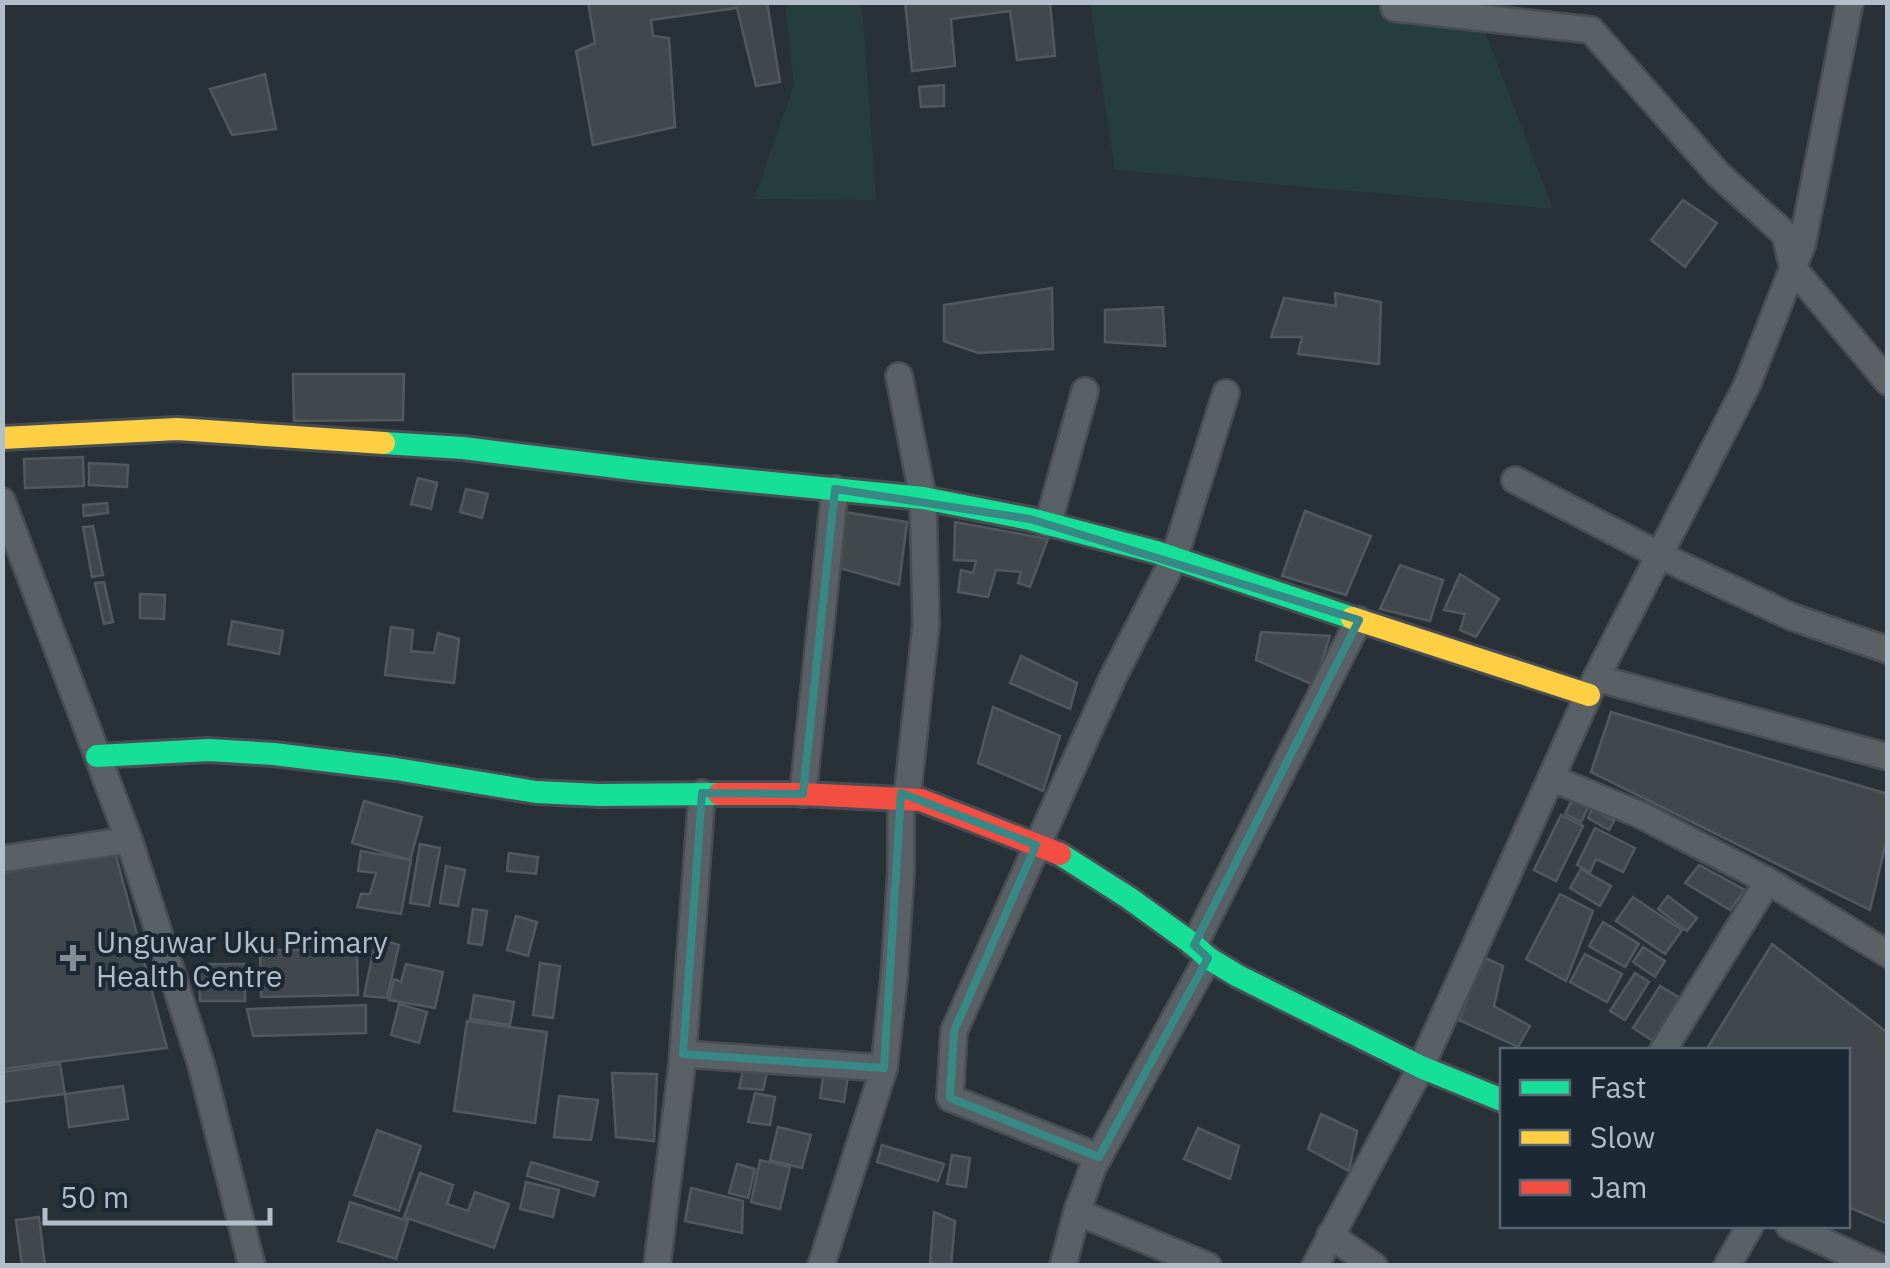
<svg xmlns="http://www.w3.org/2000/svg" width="1890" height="1268" viewBox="0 0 1890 1268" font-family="'IBM Plex Sans',sans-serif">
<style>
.green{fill:#263d3e}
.building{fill:#41484d;stroke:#51585f;stroke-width:2.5}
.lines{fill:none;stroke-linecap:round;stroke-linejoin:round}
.street-casing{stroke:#474d53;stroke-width:30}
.fast-casing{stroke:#474d53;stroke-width:28}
.slow-casing{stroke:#474d53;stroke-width:28}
.jam-casing{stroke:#474d53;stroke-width:28}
.street{stroke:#596066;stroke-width:25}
.fast{stroke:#16e098;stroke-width:22}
.slow{stroke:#ffcf43;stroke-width:22}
.jam{stroke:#f24e42;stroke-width:22}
.marked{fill:none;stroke:#388885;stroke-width:8;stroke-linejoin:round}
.poi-dot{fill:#828d96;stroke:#1c2833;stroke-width:4}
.labels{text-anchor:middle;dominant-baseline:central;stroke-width:8;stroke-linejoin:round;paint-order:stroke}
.poi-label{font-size:30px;fill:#b2bec9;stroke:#1c2833;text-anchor:start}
</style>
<rect width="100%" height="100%" fill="#293138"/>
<g class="green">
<polygon points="785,3 862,3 876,200 754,199 794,85"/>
<polygon points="1090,3 1474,3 1553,209 1115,170"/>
</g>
<g class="building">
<polygon points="588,2 767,2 780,82 756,86 737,8 651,20 653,36 669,38 675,127 593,145 576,51 595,43"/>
<polygon points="905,2 1050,2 1055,56 1017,60 1010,11 951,19 955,66 912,71"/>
<polygon points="265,74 276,129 232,135 210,89"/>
<polygon points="944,85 944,106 921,107 919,87"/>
<polygon points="1683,200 1717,223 1685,267 1651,240"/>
<polygon points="1052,288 1053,349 978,353 944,341 944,305"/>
<polygon points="1335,293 1381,302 1379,364 1298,354 1302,337 1271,337 1284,298 1336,306"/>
<polygon points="1163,307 1165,346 1105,342 1105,310"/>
<polygon points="293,374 404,374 403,420 294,421"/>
<polygon points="83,457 84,486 25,488 24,459"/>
<polygon points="89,463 128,465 127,487 89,485"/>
<polygon points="418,478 437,483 431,509 411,504"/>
<polygon points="466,489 488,494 482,518 460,512"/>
<polygon points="107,503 108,513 84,516 83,505"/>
<polygon points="1305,511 1371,536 1346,595 1282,576"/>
<polygon points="845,512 907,522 899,585 840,568"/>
<polygon points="955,522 1048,539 1030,587 1018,583 1021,572 996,570 988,597 958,592 961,570 973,573 976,561 954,560"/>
<polygon points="93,526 103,575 92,577 83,527"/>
<polygon points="1400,565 1443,580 1430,621 1380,609"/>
<polygon points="1460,574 1499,599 1476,637 1460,630 1465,614 1444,610"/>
<polygon points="104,582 113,622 104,624 95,583"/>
<polygon points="140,594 165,595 164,619 140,618"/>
<polygon points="232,621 283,631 279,654 228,644"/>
<polygon points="391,627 413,630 411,651 434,653 438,633 459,639 454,683 385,675"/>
<polygon points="1261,632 1330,636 1314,685 1256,660"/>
<polygon points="1021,656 1077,683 1070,709 1010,683"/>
<polygon points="993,707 1060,736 1043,791 978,763"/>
<polygon points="1611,712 1888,794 1888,834 1870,910 1591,772"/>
<polygon points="1572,800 1588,808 1581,822 1565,814"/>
<polygon points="364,801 422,817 410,860 352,843"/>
<polygon points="1592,809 1614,821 1609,830 1588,818"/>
<polygon points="1561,815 1583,826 1556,881 1534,870"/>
<polygon points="1595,828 1635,848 1623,872 1596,859 1590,872 1577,865"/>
<polygon points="113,844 167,1048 2,1069 2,867"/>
<polygon points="420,844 440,848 429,906 410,903"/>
<polygon points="361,851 411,860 401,914 357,907 361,894 370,894 376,873 358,871"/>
<polygon points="509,853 538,857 536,874 507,871"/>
<polygon points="1699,865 1745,890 1730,910 1685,883"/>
<polygon points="446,866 465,870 458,906 440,903"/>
<polygon points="1581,869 1611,886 1600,906 1570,888"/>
<polygon points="1560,894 1593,911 1566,981 1526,959"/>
<polygon points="1668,896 1697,918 1687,931 1658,909"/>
<polygon points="1633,897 1682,930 1665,954 1616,921"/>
<polygon points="473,909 487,911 482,945 468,943"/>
<polygon points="516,916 537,922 528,956 507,950"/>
<polygon points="1603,922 1639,944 1625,967 1589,946"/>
<polygon points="376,938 399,945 387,998 364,996"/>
<polygon points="1772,944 1888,1033 1888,1224 1848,1207 1848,1050 1706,1050"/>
<polygon points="1643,947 1665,961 1655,977 1633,962"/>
<polygon points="260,950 357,950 358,995 261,997"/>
<polygon points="1585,954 1622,974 1607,1002 1570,982"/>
<polygon points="1483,957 1503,966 1494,1006 1530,1026 1518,1047 1459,1020"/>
<polygon points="540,963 560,966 553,1018 533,1015"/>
<polygon points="199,964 245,964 245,1001 200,1001"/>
<polygon points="406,964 443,972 435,1008 389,1000 394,979 401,982"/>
<polygon points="1635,973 1649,982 1625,1020 1610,1011"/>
<polygon points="1660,986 1680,998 1653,1041 1633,1028"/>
<polygon points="474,995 514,1002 510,1025 470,1019"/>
<polygon points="399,1004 427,1012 419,1043 391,1035"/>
<polygon points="366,1005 366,1033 253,1036 247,1009"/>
<polygon points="467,1021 547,1032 535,1123 454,1111"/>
<polygon points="745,1061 769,1064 763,1090 739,1088"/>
<polygon points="60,1064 65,1094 2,1102 2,1072"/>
<polygon points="825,1065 849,1069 844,1102 820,1098"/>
<polygon points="612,1073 657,1074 654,1141 616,1137"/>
<polygon points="123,1086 128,1119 69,1127 65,1094"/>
<polygon points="755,1093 775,1097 770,1125 748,1122"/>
<polygon points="559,1096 598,1100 591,1140 554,1137"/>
<polygon points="1321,1114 1357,1131 1349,1171 1308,1149"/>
<polygon points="778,1127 811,1135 802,1168 770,1160"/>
<polygon points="1198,1128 1239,1146 1230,1179 1184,1159"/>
<polygon points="377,1130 421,1146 399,1211 354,1195"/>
<polygon points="882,1145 944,1164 938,1181 877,1162"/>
<polygon points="952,1155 970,1158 966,1187 947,1184"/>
<polygon points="760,1160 790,1167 780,1209 751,1202"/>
<polygon points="531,1162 598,1182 594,1196 527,1176"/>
<polygon points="737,1164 755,1169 748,1198 729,1193"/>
<polygon points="420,1173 453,1185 447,1204 468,1211 475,1192 509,1204 494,1248 404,1217"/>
<polygon points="526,1182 559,1190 553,1217 520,1209"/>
<polygon points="691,1188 743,1201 742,1233 685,1221"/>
<polygon points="350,1202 408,1221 396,1259 338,1241"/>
<polygon points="934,1212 955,1221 951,1266 940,1266 930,1262"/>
<polygon points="39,1217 45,1266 22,1266 16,1220"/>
</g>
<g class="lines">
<defs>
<g id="street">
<polyline points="1394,8 1591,30 1718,174 1785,234 1793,268 1888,382"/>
<polyline points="899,376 923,498 926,624 907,798"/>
<polyline points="1515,480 1661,556 1792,617 1888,650"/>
<polyline points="2,501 129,840 201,1064 252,1266"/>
<polyline points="1048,524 1085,391"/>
<polyline points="1596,678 1888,757"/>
<polyline points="1551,778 1641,815 1768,881 1888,954"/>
<polyline points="803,794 835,489"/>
<polyline points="2,859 129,840"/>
<polyline points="1194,945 1359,620"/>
<polyline points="1663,1050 1768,881"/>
<polyline points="683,1054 884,1068"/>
<polyline points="1099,1157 950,1098 954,1031 1113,677 1174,559 1226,393"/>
<polyline points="1077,1212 1208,1266"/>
<polyline points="1789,1226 1877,1266"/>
<polyline points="1330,1235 1374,1266"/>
<polyline points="657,1266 682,1065 702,793"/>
<polyline points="821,1266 884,1068 894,978 901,870 901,797"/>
<polyline points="1063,1266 1077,1212 1093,1167 1208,958"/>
<polyline points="1315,1266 1421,1067 1596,678 1747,385 1802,245 1850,2"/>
<polyline points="1727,1266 1750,1226"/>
</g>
<g id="fast">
<polyline points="384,443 463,448 649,471 923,498 1030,519 1156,552 1352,618"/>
<polyline points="97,756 209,750 274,754 396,769 536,792 599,795 719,794"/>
<polyline points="1060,854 1129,898 1194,945 1208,958 1238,976 1421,1067 1502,1100"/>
</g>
<g id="slow">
<polyline points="2,438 177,429 384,443"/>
<polyline points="1352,618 1589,695"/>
</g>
<polyline id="jam" points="719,794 803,794 921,800 1060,854"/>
</defs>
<use href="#street" class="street-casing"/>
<use href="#fast" class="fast-casing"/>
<use href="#slow" class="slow-casing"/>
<use href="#jam" class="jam-casing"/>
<use href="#street" class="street"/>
<use href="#fast" class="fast"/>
<use href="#slow" class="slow"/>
<use href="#jam" class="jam"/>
</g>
<path class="marked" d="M835,489l195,30 329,101 -165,325 14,13 -109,199 -149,-59 4,-67 82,-186 -135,-52 -17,275 -201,-14 19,-261 101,1z"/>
<path class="poi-dot" d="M68 943h10v10h10v10h-10v10h-10v-10h-10v-10h10z"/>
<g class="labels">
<g class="poi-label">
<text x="96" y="941">Unguwar Uku Primary<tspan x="96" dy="34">Health Centre</tspan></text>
</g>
</g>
<rect width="1890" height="1268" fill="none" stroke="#b2bec9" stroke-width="10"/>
<rect x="1500" y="1048" width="350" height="180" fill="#1c2833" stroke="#58646f" stroke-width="2.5"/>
<rect x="1520" y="1080" width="50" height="15" fill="#16e098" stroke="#58646f" stroke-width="2.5"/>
<text x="1590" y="1098" font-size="30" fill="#b2bec9">Fast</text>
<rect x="1520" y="1130" width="50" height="15" fill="#ffcf43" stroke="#58646f" stroke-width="2.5"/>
<text x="1590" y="1148" font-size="30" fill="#b2bec9">Slow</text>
<rect x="1520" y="1180" width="50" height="15" fill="#f24e42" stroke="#58646f" stroke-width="2.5"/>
<text x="1590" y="1198" font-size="30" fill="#b2bec9">Jam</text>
<path d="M45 1208v15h225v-15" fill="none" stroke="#b2bec9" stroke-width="5"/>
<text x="60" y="1208" font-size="30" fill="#b2bec9" stroke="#1c2833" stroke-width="8" paint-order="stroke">50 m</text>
</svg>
